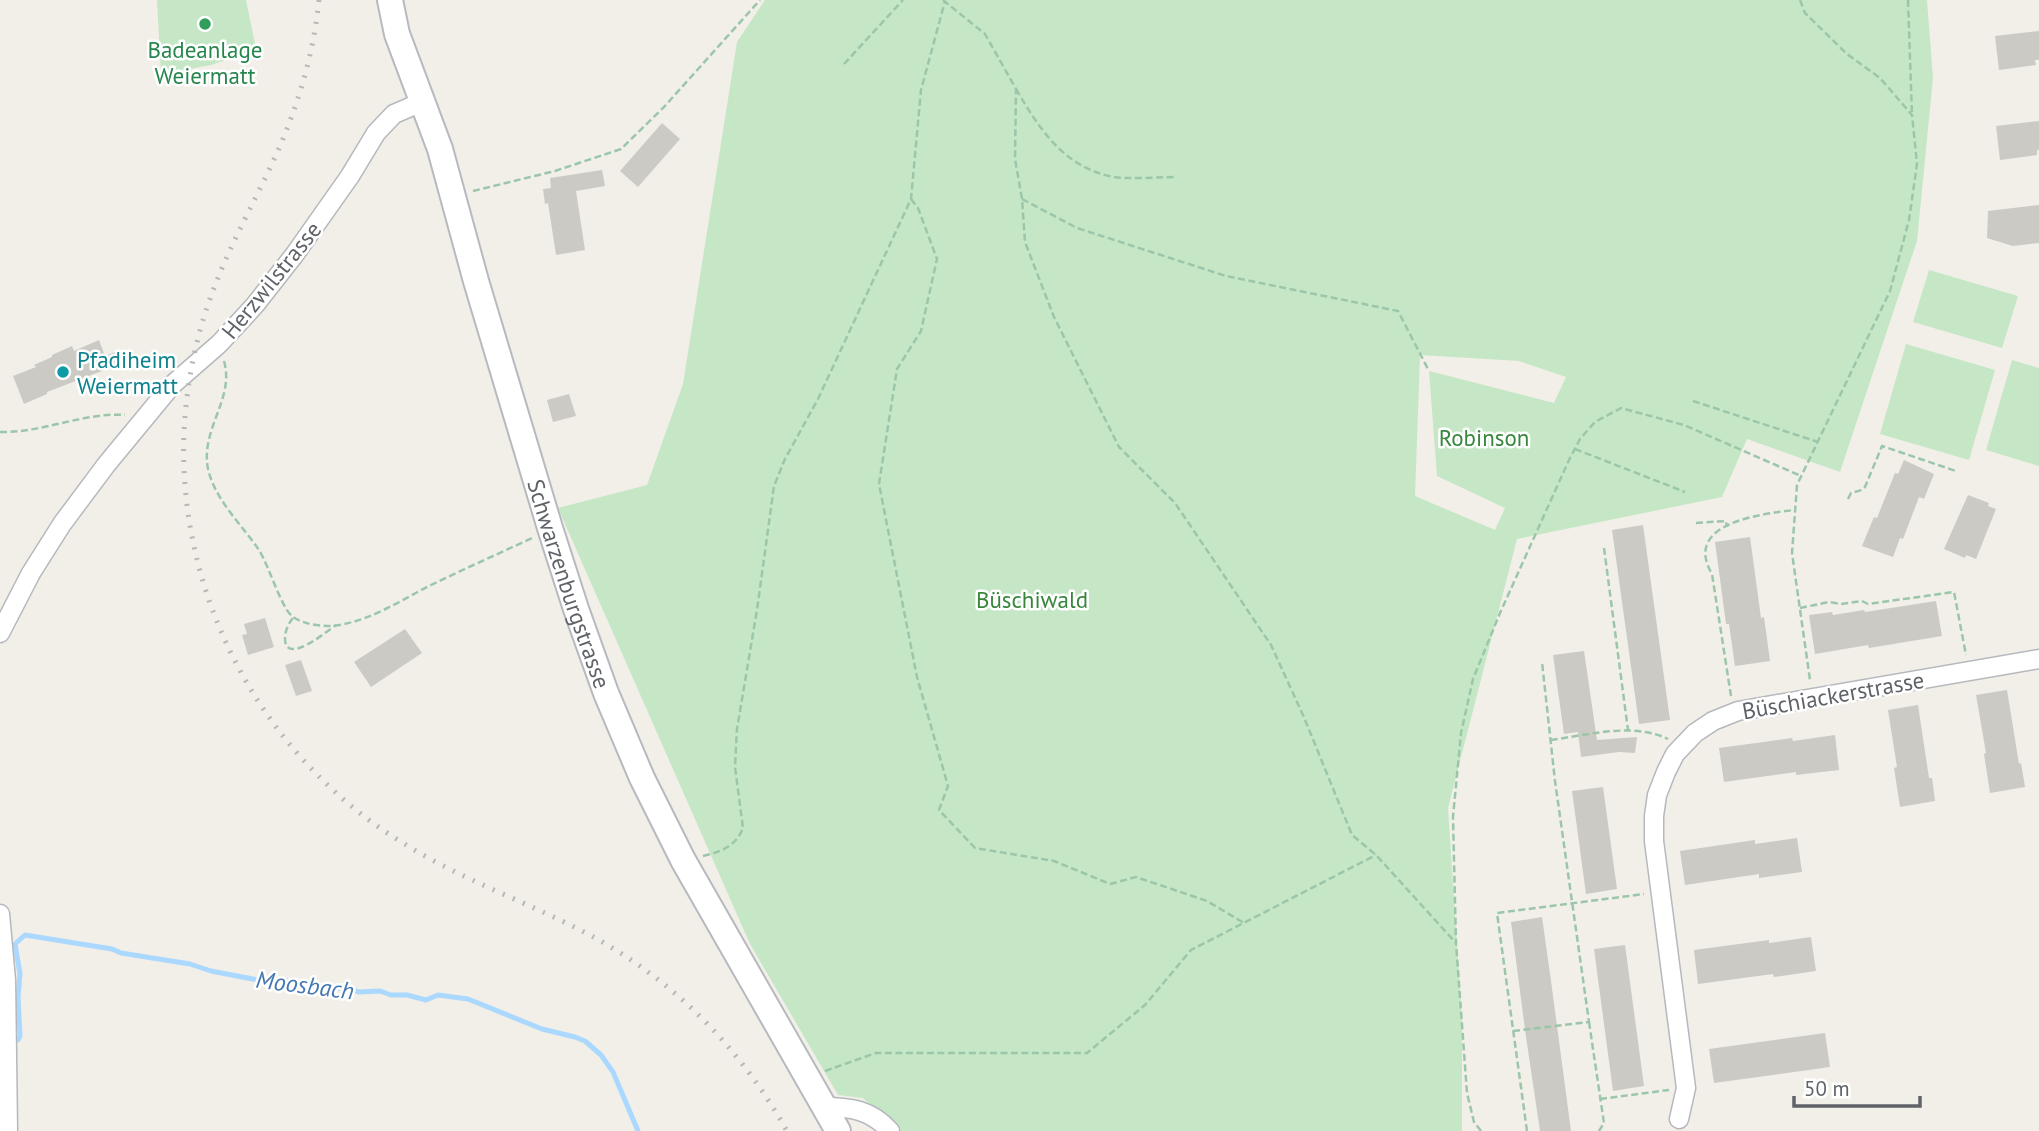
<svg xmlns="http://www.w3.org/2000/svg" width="2039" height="1131" viewBox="0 0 2039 1131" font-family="'PT Sans',sans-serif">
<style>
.green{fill:#c5e7c6;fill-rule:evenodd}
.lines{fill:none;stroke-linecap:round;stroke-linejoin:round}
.stream{stroke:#abd8fe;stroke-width:5}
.building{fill:#cccac5}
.minor-casing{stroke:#b5b8bc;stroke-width:21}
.secondary-casing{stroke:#b6babf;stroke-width:28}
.path{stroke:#9cc6aa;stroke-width:2.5;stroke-dasharray:7 3.5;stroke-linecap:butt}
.minor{stroke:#fff;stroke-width:18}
.secondary{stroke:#fff;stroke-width:24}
.rail{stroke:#b6b7b8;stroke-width:5;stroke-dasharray:2 9;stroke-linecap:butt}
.leisure-dot{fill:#2e9e5b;stroke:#fff;stroke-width:2.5}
.culture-dot{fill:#0f9aa8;stroke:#fff;stroke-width:2.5}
.labels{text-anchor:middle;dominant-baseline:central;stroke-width:5;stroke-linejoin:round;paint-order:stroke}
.leisure-label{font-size:23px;fill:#27864d;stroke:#fff}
.street-label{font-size:23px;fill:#5f6368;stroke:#fff}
.culture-label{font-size:23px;fill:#0d838f;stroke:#fff;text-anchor:start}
.park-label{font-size:23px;fill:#37863c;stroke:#fff}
.water-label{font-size:24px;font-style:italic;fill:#4578b1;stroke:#fff}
</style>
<rect width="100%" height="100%" fill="#f1efe8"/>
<g class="green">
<polygon points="157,0 246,0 256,49 211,65 161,74"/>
<path d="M765,0h1162l6,78 -16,163 -77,231 -93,-33 -25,58 -205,42 -69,269 14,211v112h-565l-34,-33 -25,-3 -88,-151 -192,-436 89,-23 36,-101 54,-342zM1420,355l99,6 47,16 -12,26 -125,-32 8,105 68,32 -10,22 -80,-34z"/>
<polygon points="1929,270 2018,296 2002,348 1913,322"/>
<polygon points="1906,344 1995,370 1969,460 1880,434"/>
<polygon points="2012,360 2039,368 2039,466 1986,450"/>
</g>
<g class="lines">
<polyline class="stream" points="18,1040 20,1036 18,997 20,974 15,944 25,935 112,949 121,953 190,964 211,971 263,981 287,981 318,988 345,988 359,992 380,991 391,995 407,995 426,1000 438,995 468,999 542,1029 575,1037 585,1041 601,1055 613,1072 638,1131"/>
</g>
<g class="building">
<polygon points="2039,31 2039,60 2035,60 2036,65 1999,70 1995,36"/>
<polygon points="2039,121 2039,150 2037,150 2037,155 2000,160 1996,126"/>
<polygon points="662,123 680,139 638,187 620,171"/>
<polygon points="602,170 605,186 576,191 585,250 556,255 548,203 545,204 543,189 551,188 550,178"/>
<polygon points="2039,205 2039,243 2013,246 1987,238 1988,211"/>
<polygon points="99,340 105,356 115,352 120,364 47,392 47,394 24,404 13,376 36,367 34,365 52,357 52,355 72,346 74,351"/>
<polygon points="569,394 576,416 553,422 547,400"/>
<polygon points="1904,460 1934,474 1924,499 1919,497 1903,539 1900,538 1893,557 1862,546 1874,517 1877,518 1895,473 1898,474"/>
<polygon points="1968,495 1989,503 1988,506 1996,509 1976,559 1966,555 1965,558 1944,549"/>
<polygon points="1643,525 1670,720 1639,724 1612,530"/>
<polygon points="1750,537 1761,618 1764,617 1770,661 1735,666 1729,624 1726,624 1715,542"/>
<polygon points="1936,601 1942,636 1869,648 1868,645 1815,654 1809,615 1832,612 1833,615 1864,610 1865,612"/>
<polygon points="265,618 274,647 248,655 242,635 247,634 244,624"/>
<polygon points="405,629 422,653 371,687 354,662"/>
<polygon points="1584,651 1597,740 1637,737 1635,753 1619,752 1581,757 1578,732 1564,734 1553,655"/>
<polygon points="301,660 312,691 296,696 285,665"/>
<polygon points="2007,690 2019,764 2021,763 2025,787 1990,793 1984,754 1986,753 1976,695"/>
<polygon points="1918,705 1929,778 1932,778 1935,801 1900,807 1894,768 1897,767 1888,710"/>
<polygon points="1835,735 1839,770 1796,775 1796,772 1724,782 1719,748 1792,738 1793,741"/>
<polygon points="1603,787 1617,889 1586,894 1572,791"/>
<polygon points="1797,838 1802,872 1759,878 1759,874 1685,885 1680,851 1755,840 1755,844"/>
<polygon points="1542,917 1551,981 1571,1131 1540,1131 1526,1037 1511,922"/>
<polygon points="1811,937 1816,971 1774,977 1773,974 1698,984 1694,950 1769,940 1769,943"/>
<polygon points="1625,945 1644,1086 1613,1091 1594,949"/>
<polygon points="1825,1033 1830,1067 1714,1083 1709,1049"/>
</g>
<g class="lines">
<defs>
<g id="minor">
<polyline points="0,633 31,573 62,524 106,465 172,385 219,344 255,305 295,254 350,176 376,133 394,114 422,102"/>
<polyline points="0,914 6,980 8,1131"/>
<path d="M824,1107c27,0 47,3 66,24"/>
<polyline points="1679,1119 1686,1088 1654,841 1654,816 1657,795 1666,772 1675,754 1695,733 1713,721 1738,711 2039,659"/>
</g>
<g id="secondary">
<path id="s1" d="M390,0l7,34 43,115 36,132 74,247 26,81 30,84 36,85 41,82 155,271"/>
</g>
</defs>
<use href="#minor" class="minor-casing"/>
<use href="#secondary" class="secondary-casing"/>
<g class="path">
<polyline points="943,0 985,34 1016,89 1015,159 1022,199 1025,242 1054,317 1119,447 1175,503 1271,645 1303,715 1352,835 1376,855 1456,943"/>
<polyline points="1800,0 1805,13 1847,54 1880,78 1912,115 1917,164 1909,220 1890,291 1797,485 1792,553 1810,680"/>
<polyline points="1908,0 1912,115"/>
<polyline points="844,64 903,0"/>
<path d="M1016,89c23,39 46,76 93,87 17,4 47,1 66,1"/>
<polyline points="473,191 555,171 621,149 664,107 760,0"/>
<polyline points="911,199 918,208 937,259 921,331 897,369 879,484 917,677 948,786 939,810 975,848 1054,861 1110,884 1136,877 1207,901 1244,923"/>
<polyline points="1022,199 1077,228 1226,276 1398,311 1429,371"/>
<path d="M224,361c11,38 -24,68 -16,108 7,31 34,56 51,81 10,16 22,57 33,66 12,10 38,12 52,8 31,-6 59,-25 87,-39 33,-16 67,-31 101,-47"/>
<polyline points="1693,401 1818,442"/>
<path d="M0,432c42,1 84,-20 125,-17"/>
<polyline points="1575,449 1685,492"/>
<polyline points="1848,499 1851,493 1862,490 1865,487 1882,446 1956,471"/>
<polyline points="1696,523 1726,521 1727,527"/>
<polyline points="1604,548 1628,730"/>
<polyline points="1800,608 1829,602 1841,604 1862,601 1868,604 1954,592 1966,655"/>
<path d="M293,618c-5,6 -8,13 -8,21 1,27 42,-8 51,-14"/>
<path d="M1731,696l-19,-122c-30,-51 49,-60 82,-64"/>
<path d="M1551,740c37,-5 82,-18 117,-1"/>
<path d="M703,856c18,-4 33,-10 40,-28l-8,-61 2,-38 20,-119 17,-124 11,-27 33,-60 93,-200 10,-109 24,-89"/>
<polyline points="1589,1022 1604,1123 1599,1131"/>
<polyline points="1513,1031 1589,1022 1555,781 1542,662"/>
<polyline points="825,1071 876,1053 1087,1053 1145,1005 1191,950 1376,855"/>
<polyline points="1600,1099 1669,1090"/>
<polyline points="1481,1131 1474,1122 1467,1093 1456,943 1453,817 1461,733 1473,679 1500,613 1569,460 1580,439 1595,422 1621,408 1684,425 1801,476"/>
<polyline points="1527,1131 1497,913 1644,894"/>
</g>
<use href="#minor" class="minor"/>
<use href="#secondary" class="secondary"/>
<path class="rail" d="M319,0c-5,50 -19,99 -39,146 -20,46 -46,90 -64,137 -19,47 -29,97 -32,147 -7,166 77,326 219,413 57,36 122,58 181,89 87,45 155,114 203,199"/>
</g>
<circle class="leisure-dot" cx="205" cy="24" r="7"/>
<circle class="culture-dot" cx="63" cy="372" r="7"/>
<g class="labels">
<g class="leisure-label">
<text x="205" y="49">Badeanlage<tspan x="205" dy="26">Weiermatt</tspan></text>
</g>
<g class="street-label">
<text transform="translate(271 280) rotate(-51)">Herzwilstrasse</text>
<text stroke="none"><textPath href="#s1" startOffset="611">Schwarzenburgstrasse</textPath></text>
<text transform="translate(1833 695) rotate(-10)">Büschiackerstrasse</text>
</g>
<g class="culture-label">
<text x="77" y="359">Pfadiheim<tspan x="77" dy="26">Weiermatt</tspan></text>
</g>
<g class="park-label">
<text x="1484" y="437">Robinson</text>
<text x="1032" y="599">Büschiwald</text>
</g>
<g class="water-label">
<text transform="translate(305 985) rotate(7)">Moosbach</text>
</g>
</g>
<path d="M1794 1096v10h126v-10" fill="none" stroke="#5f6368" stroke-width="3.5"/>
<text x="1804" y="1096" font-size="21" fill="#5f6368" stroke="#ffffff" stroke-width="5" paint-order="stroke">50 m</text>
</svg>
